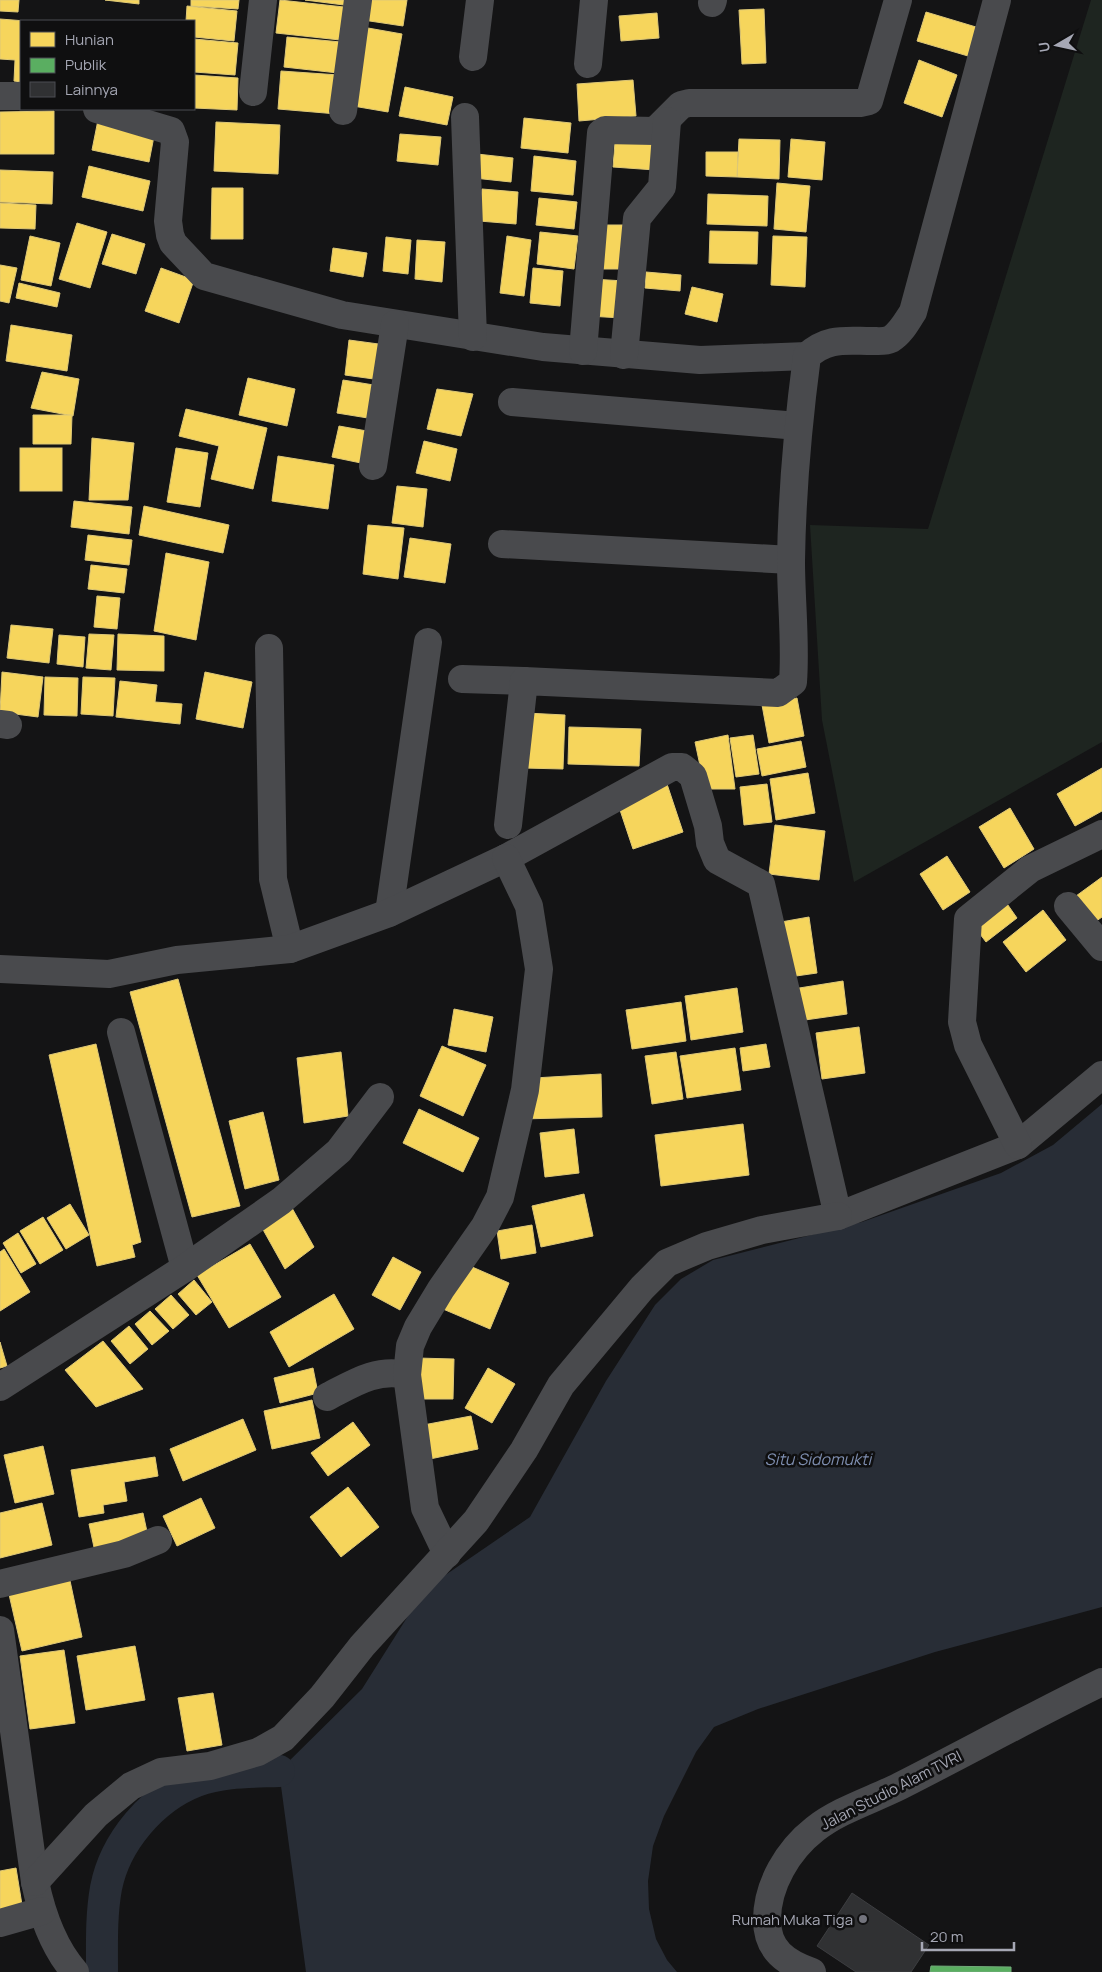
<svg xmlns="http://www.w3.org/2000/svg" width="1102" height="1972" viewBox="0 0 1102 1972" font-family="Manrope,sans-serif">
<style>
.green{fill:#1e2520}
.water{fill:#282d36}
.homes{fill:#f6d55c;stroke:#dec877}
.public{fill:#5aae61;stroke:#71ac7a}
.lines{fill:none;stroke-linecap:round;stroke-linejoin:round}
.canal{stroke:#282d36;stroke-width:32}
.building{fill:#303133;stroke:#3d3e41}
.minor{stroke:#494a4d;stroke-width:28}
.poi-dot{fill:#73747d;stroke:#0f0f10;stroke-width:2}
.labels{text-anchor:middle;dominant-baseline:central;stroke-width:5;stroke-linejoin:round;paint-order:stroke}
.street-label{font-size:15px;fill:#a6a8b5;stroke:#0f0f10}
.poi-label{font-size:15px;fill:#a6a8b5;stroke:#0f0f10;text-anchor:end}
.water-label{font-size:16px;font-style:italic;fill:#7e8eb0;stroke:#0f0f10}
</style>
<rect width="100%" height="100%" fill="#141415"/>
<polygon class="green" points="1091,0 1102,0 1102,742 854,882 822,720 810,525 928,529"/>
<polygon class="water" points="1102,1104 1102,1607 935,1652 758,1709 714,1727 696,1752 664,1816 653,1846 648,1881 649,1909 656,1939 667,1960 677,1972 306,1972 279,1771 362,1689 425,1589 530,1517 606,1381 655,1305 681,1279 713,1260 862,1222 1001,1173 1053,1145"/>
<g class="homes">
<polygon points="0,0 19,0 18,12 0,11"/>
<polygon points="105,0 139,0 139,4"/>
<polygon points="191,0 239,0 238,9 191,6"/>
<polygon points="280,0 344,7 340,40 276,33"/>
<polygon points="305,0 345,0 344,5"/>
<polygon points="366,0 407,0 403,26 363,20"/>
<polygon points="187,6 237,11 234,41 194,37 194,21 186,21"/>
<polygon points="764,9 766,63 742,64 739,10"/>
<polygon points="926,12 976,27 968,56 917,41"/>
<polygon points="657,13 659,38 621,41 619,16"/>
<polygon points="0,19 26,21 21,21 21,82 14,81 15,60 0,59"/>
<polygon points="368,28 402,34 388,112 353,106"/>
<polygon points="287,37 341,42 338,73 284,67"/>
<polygon points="194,39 238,43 235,75 194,72"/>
<polygon points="919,60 957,75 942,117 904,103"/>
<polygon points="281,71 339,75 337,114 278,109"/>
<polygon points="194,75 238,78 237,110 194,108"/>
<polygon points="633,80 636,116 579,121 577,84"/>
<polygon points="405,87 453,97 447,125 399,116"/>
<polygon points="54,111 54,154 0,154 0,112"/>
<polygon points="99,115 156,126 149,162 92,150"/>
<polygon points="524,118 571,123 568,153 521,148"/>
<polygon points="216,122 280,125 278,174 214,171"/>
<polygon points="400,134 441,137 438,165 397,161"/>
<polygon points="739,139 780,140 779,179 737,177"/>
<polygon points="791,139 825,142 822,180 788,177"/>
<polygon points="615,142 658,144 655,170 613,167"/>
<polygon points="706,152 738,152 737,177 706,176"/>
<polygon points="477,154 513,158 511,182 474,178"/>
<polygon points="534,156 576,161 573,195 531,191"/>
<polygon points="89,166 150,181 143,211 82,197"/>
<polygon points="0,170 53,172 52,204 0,202"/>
<polygon points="777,183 810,186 806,232 774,229"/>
<polygon points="212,188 243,188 243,239 211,239"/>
<polygon points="482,189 518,192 516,224 479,221"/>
<polygon points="708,194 768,196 767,226 707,224"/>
<polygon points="539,198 577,202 574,229 536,225"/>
<polygon points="0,203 36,205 35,229 0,228"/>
<polygon points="77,223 107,232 90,288 59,279"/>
<polygon points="601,225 623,225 624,269 601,269"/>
<polygon points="710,231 758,232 757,264 709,263"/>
<polygon points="540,232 578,236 574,269 537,264"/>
<polygon points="112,234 145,244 136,274 102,264"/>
<polygon points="30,236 60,243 51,286 21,280"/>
<polygon points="507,236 531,240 524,296 500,293"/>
<polygon points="773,236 807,237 805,287 771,285"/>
<polygon points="386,237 411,240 408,274 383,271"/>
<polygon points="417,240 445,242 442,282 415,279"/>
<polygon points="333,248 367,253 363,277 330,271"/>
<polygon points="0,265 17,268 9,303 0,301"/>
<polygon points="161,268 194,280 179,323 145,311"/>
<polygon points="533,268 563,271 560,306 530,303"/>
<polygon points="646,272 681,275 680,291 645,288"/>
<polygon points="591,279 625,281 622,318 588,316"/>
<polygon points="19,283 60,293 57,307 16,298"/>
<polygon points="692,287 723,294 717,322 685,314"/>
<polygon points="11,325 72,335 67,371 6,361"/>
<polygon points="349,340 386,345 381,380 345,375"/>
<polygon points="42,372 79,379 73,416 31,408"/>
<polygon points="248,378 295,389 287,426 239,415"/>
<polygon points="343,380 380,386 374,419 337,413"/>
<polygon points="437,389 473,394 461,436 427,429"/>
<polygon points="186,409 267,428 253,489 211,479 219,446 179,436"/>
<polygon points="33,415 72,415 71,444 33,444"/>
<polygon points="339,426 367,431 361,463 332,457"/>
<polygon points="92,438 134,443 128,500 89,500"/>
<polygon points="424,441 457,449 450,481 416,473"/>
<rect x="20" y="448" width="42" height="43"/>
<polygon points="176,448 208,453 200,507 167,502"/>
<polygon points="278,456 334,465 328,509 272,501"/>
<polygon points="397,486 427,489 423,527 392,523"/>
<polygon points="74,501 132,507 129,534 71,527"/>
<polygon points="144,506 229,525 223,553 139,535"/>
<polygon points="368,525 404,528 398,579 363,574"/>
<polygon points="88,535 132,540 129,565 85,560"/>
<polygon points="410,538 451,544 445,583 404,577"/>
<polygon points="166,553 209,562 196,640 154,631"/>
<polygon points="91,565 127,569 124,593 88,589"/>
<polygon points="97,596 120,598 117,629 94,627"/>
<polygon points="11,625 53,629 49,663 7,658"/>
<polygon points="89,634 114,635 111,670 86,668"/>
<polygon points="118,634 164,636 164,671 117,670"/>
<polygon points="59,635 85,637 83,667 57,664"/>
<polygon points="2,672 43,677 38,717 0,712"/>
<polygon points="205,672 252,682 243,728 196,719"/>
<polygon points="45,677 78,678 77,716 44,715"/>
<polygon points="83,677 115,678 113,716 81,714"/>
<polygon points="120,681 157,685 155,702 182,704 180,724 116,717"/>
<polygon points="797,698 804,736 769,743 762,705"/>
<polygon points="526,713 565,715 563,769 524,768"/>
<polygon points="569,727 641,729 639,766 568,764"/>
<polygon points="728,735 735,789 705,789 695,742"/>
<polygon points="753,735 759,774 736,777 730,738"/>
<polygon points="801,741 806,767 762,776 757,749"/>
<polygon points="1102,768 1102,811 1075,826 1057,794"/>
<polygon points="808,773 815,813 776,820 770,779"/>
<polygon points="667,784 683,832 633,849 617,801"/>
<polygon points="767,784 772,822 744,825 740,787"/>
<polygon points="1010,808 1034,849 1004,868 979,827"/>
<polygon points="775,825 825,831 819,880 769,874"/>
<polygon points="947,856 970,892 943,910 920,874"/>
<polygon points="1102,877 1102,917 1095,922 1076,896"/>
<polygon points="1003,898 1017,918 986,942 971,922"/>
<polygon points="1043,910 1066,940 1026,972 1003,942"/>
<polygon points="809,917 817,973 789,977 781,922"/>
<polygon points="178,979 240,1206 192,1217 130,992"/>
<polygon points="843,981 847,1014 798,1021 793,989"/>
<polygon points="737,988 743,1032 691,1040 685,996"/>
<polygon points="681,1002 686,1041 632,1049 626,1010"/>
<polygon points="454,1009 493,1017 486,1052 448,1045"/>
<polygon points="859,1027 865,1073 822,1079 816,1033"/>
<polygon points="96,1044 141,1242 132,1245 135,1257 97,1266 49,1055"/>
<polygon points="766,1044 770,1067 743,1071 740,1048"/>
<polygon points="442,1046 486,1065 463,1116 420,1096"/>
<polygon points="735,1048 741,1090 687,1098 680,1056"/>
<polygon points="341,1052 348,1116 304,1123 297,1058"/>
<polygon points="676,1052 683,1099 652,1104 645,1056"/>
<polygon points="601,1074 602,1117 520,1119 534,1078"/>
<polygon points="419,1109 479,1138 463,1172 403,1143"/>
<polygon points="263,1112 279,1180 245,1189 229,1121"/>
<polygon points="743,1124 749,1175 661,1186 655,1135"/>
<polygon points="574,1129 579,1173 545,1177 540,1133"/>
<polygon points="584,1194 593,1236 541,1247 532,1206"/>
<polygon points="70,1204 89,1235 66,1249 47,1218"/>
<polygon points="292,1208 314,1247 285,1269 261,1226"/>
<polygon points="43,1217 63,1250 40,1264 20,1231"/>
<polygon points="532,1225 536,1253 501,1259 497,1231"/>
<polygon points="18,1233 36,1264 21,1273 3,1243"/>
<polygon points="250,1244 281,1297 229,1328 197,1275"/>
<polygon points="4,1249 30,1292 0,1311 0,1252"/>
<polygon points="393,1257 421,1272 400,1310 372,1295"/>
<polygon points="463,1263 509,1283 490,1329 443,1309"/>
<polygon points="194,1280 212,1302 196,1315 178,1294"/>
<polygon points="334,1294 354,1329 289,1367 270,1332"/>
<polygon points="171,1295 189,1315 173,1329 155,1309"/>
<polygon points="150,1311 169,1331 152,1345 135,1324"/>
<polygon points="129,1326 148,1349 130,1364 111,1341"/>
<polygon points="103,1341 143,1389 96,1407 65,1370"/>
<polygon points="0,1342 7,1366 0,1368"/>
<polygon points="417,1358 454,1359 453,1399 416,1399"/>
<polygon points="313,1368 318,1393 280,1403 274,1378"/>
<polygon points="488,1368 515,1384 492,1423 465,1408"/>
<polygon points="312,1400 320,1438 272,1449 264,1411"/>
<polygon points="471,1416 478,1449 425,1460 418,1426"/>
<polygon points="243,1419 256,1450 183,1481 170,1449"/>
<polygon points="353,1422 370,1445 328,1476 311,1453"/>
<polygon points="43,1446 54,1494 15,1503 4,1455"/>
<polygon points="155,1457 158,1476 124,1482 127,1501 103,1505 104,1513 79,1517 71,1470"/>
<polygon points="348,1487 379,1527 341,1557 310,1517"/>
<polygon points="201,1498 215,1528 177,1546 163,1516"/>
<polygon points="42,1503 52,1545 0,1558 0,1513"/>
<polygon points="143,1513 149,1541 95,1552 89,1524"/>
<polygon points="69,1576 82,1637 22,1651 8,1590"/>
<polygon points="135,1646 145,1700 86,1710 77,1656"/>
<polygon points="64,1650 75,1723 30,1729 20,1656"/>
<polygon points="213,1693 222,1745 187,1751 178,1698"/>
<polygon points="16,1868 23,1911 0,1914 0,1871"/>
</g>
<polygon class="public" points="931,1966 1011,1967 1011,1972 930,1972"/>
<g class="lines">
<path class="canal" d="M102,1972c0,-28 -1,-56 4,-84 9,-46 46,-90 90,-107 26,-10 55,-9 83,-10"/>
</g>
<polygon class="building" points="852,1893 929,1945 911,1972 856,1972 817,1946"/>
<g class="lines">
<g class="minor">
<polyline points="712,3 713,0"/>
<polyline points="473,57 480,0"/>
<polyline points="588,64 594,0"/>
<polyline points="253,92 263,0"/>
<polyline points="0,96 21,96"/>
<polyline points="97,109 171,131 175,142 168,221 170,235 173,243 204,276 342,315 543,347 700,360 807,356"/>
<polyline points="343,111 358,0"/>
<polyline points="465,117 473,337"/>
<polyline points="583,351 601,133 605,130 655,131 681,105 689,103 860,103 869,101 898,0"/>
<polyline points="624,355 637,218 662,187 667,121"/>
<polyline points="512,402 798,426"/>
<polyline points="373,466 395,324"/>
<polyline points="502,544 791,560"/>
<polyline points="269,648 273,879 290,949"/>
<polyline points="462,679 524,681"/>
<polyline points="0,724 8,725"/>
<path d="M508,825l16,-144 254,12 15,-11c3,-40 -2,-81 -2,-121 1,-69 7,-137 16,-205 21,-19 38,-15 65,-15 7,0 13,1 19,-2 10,-6 16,-18 22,-27l84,-312"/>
<polyline points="1068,906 1102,947"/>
<polyline points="389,913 428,642"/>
<polyline points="0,969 109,974 177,960 290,949 389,913 506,858 672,767 682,767 693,776 708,826 710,843 717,860 761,884 838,1216 1018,1145 1102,1075"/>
<polyline points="121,1032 185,1268"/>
<polyline points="1018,1145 968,1045 962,1022 968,919 1030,869 1102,834"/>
<polyline points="0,1387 185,1268 281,1201 339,1151 380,1097"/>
<path d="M327,1397c27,-14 49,-29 80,-22"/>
<polyline points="447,1554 425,1508 407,1375 410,1346 418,1327 441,1289 485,1226 500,1197 525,1090 539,969 529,906 506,858"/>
<polyline points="0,1584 124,1554 158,1540"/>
<path d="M0,1630l35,252c7,33 18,65 40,90"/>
<polyline points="35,1882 96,1815 131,1786 161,1772 210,1766 258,1752 283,1738 322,1697 362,1646 476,1521 524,1450 561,1385 642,1288 667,1263 707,1246 762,1230 838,1216"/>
<polyline points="0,1923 42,1911"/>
<path d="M812,1972c-26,-9 -45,-22 -45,-52 0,-35 21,-70 48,-91 24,-19 57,-29 85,-43 67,-34 134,-71 202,-104"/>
</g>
</g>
<circle class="poi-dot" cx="863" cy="1919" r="5"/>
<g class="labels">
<g class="street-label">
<text transform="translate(891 1790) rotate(-27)">Jalan Studio Alam TVRI</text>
</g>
<g class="poi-label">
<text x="853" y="1919">Rumah Muka Tiga</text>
</g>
<g class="water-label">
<text x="818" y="1459">Situ Sidomukti</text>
</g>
</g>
<rect x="20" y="20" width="175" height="90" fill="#0f0f10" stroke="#4b4c52"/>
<rect x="30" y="32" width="25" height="15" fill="#f6d55c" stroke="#4b4c52"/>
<text x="65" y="45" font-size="15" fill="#a6a8b5">Hunian</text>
<rect x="30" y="58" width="25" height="15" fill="#5aae61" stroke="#4b4c52"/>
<text x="65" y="70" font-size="15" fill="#a6a8b5">Publik</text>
<rect x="30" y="82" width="25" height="15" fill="#303133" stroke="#4b4c52"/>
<text x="65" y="95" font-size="15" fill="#a6a8b5">Lainnya</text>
<g transform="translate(1057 45) rotate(261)" stroke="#0f0f10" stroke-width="4" paint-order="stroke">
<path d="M0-4L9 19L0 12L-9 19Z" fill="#a6a8b5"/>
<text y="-8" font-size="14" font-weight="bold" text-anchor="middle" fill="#a6a8b5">U</text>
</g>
<path d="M922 1942v8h92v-8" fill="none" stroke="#a6a8b5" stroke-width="2.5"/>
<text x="930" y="1942" font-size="15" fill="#a6a8b5" stroke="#0f0f10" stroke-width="4" paint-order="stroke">20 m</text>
</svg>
